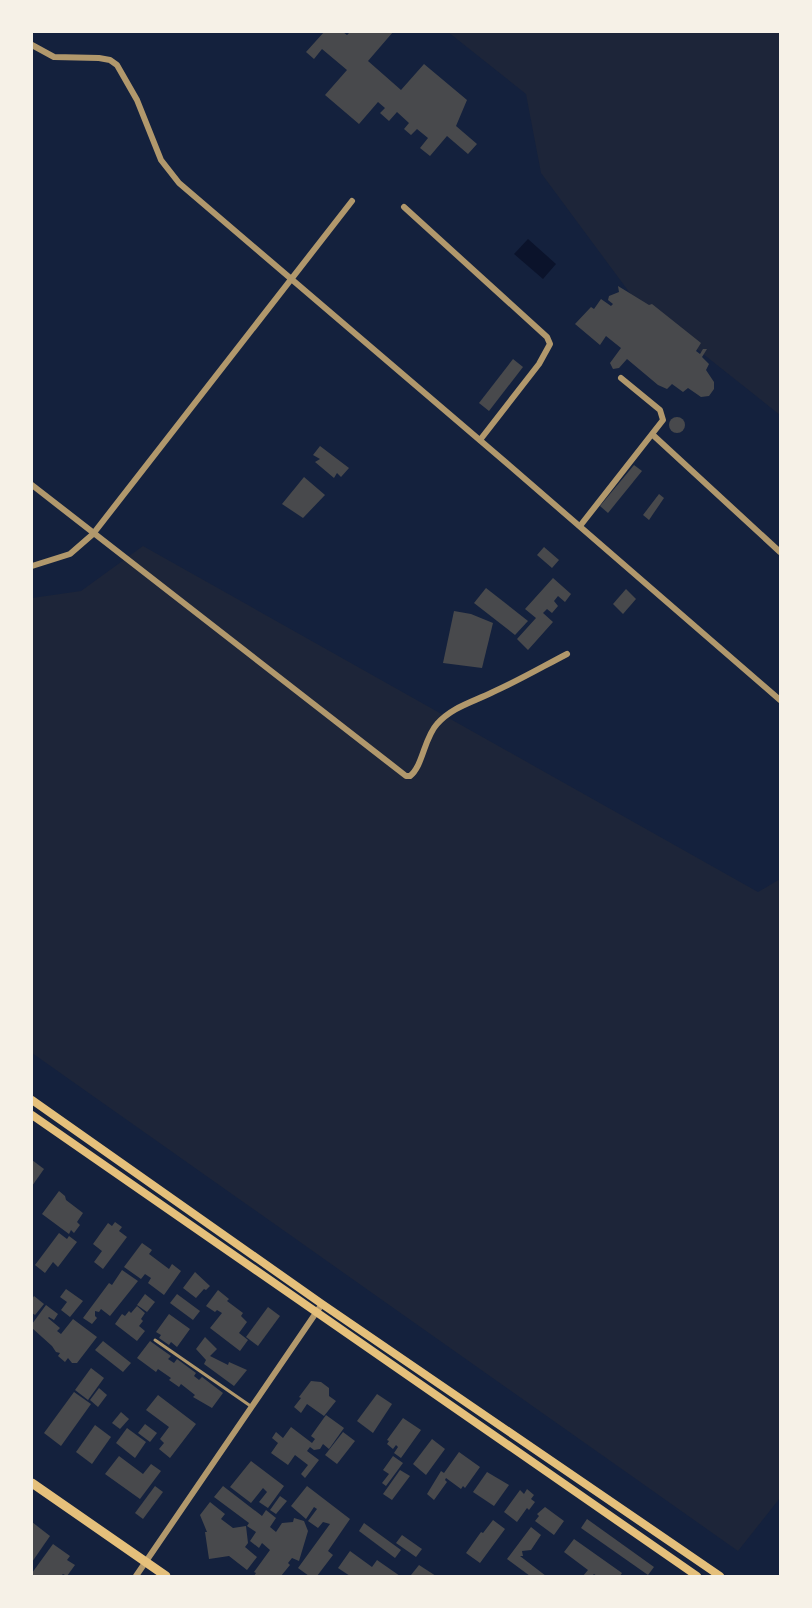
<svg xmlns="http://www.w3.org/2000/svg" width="812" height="1608" viewBox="0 0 812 1608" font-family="Manrope,sans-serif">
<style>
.green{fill:#1d2539}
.water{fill:#0b132b}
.building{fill:#48494c}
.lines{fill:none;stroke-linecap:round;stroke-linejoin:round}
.service{stroke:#b1986c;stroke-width:3}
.minor{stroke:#b1986c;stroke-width:6}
.secondary{stroke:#e5c07b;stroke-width:8}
.primary{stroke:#e5c07b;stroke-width:9}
</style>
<rect width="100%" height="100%" fill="#14213d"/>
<g class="green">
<polygon points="448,32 780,32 780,415 635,300 541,173 526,94"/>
<polygon points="143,546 758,892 780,879 780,1498 738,1551 32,1053 32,598 81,591"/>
</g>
<polygon class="water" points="528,239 556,264 543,279 514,254"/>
<g class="building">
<polygon points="324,32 343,32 347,35 350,32 393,32 368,61 401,90 424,64 467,100 456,126 477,144 468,154 447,136 430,156 420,148 428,138 417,129 411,135 404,129 409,123 397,112 389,121 380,113 385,108 378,102 359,124 325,95 347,70 322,49 314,59 306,52"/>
<polygon points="618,286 649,305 652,304 701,343 696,351 700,354 703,349 707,349 702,357 709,364 706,370 714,382 714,389 709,396 701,397 688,388 683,392 672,384 667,389 658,385 627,359 619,368 613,369 610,363 621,348 606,336 600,345 575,324 591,307 594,309 601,299 611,306 613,304 608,300 609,296 619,292"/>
<polygon points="513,359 523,367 489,411 479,403"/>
<circle cx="677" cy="425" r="8"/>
<polygon points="320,446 349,468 341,477 337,473 334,478 315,462 320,459 313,455"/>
<polygon points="634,465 642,471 608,513 600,506"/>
<polygon points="304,477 325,495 303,518 282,504"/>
<polygon points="659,494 664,498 649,520 643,515"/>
<polygon points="544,547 559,560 552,568 537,555"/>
<polygon points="553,578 571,594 565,602 558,596 554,601 558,606 552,613 547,609 543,613 553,622 528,650 517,639 536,618 525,609"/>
<polygon points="486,588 528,621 515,635 474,603"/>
<polygon points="626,589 636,599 623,614 613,604"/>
<polygon points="454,611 471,614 493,623 482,668 443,663"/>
<polygon points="32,1160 44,1169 32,1186"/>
<polygon points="59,1191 65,1196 66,1200 83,1213 77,1222 80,1225 74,1233 71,1230 69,1234 42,1214"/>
<polygon points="115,1222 122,1227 119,1231 127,1237 103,1269 94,1262 102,1251 93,1244 108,1223 112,1226"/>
<polygon points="59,1233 67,1239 69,1236 77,1242 58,1267 53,1262 45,1273 35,1265"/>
<polygon points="142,1243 152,1250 149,1254 169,1269 172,1264 181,1271 164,1295 148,1283 151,1278 145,1274 141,1279 124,1267"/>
<polygon points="122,1270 138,1281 110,1316 101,1309 99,1312 95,1311 95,1316 97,1318 92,1324 83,1318 109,1283 112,1285"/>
<polygon points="195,1272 210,1286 206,1290 204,1289 196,1298 183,1288"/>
<polygon points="66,1289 83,1301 70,1317 61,1310 67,1302 60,1297"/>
<polygon points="218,1290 229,1299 227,1301 243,1313 241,1316 247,1322 239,1333 248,1340 240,1351 210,1328 222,1313 217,1310 215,1312 206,1306"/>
<polygon points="145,1294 155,1302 147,1312 137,1305"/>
<polygon points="177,1294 200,1311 193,1320 170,1303"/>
<polygon points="34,1296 44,1304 35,1315 32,1313 32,1299"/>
<polygon points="46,1305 58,1314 54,1320 49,1317 48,1318 60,1328 57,1331 61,1334 73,1319 97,1337 77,1363 72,1363 68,1358 65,1362 58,1356 60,1353 56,1352 52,1346 32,1328 32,1324"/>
<polygon points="137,1306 145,1313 141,1319 143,1321 139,1326 145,1331 137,1341 115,1324 122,1314 125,1316 129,1311 131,1313"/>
<polygon points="268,1307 280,1316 258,1346 246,1337"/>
<polygon points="169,1314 190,1329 177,1347 171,1342 169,1345 159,1338 161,1335 156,1332"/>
<polygon points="205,1337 217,1349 210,1356 228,1365 229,1362 247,1370 234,1386 204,1364 206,1360 196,1349"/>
<polygon points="103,1341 131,1363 123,1372 95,1350"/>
<polygon points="150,1341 171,1356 168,1359 174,1363 177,1359 196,1373 194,1376 199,1380 202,1377 223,1393 212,1408 193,1397 195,1395 181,1384 179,1387 169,1380 171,1378 158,1369 156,1372 137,1358"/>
<polygon points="91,1368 104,1378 88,1400 75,1390"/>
<polygon points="311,1381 321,1382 329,1388 329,1396 336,1401 324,1416 307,1404 301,1413 294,1407 301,1398 299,1397"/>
<polygon points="99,1388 107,1395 98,1407 90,1400"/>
<polygon points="74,1392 91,1404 61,1446 44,1433"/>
<polygon points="377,1394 392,1404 373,1433 357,1421"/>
<polygon points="158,1395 196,1424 170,1458 159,1449 164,1443 160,1439 169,1427 146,1410"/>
<polygon points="121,1412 129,1419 120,1429 112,1423"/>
<polygon points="326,1415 344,1428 329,1449 323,1444 320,1449 314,1450 310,1447 307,1451 319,1460 305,1478 301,1474 308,1465 295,1455 288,1465 271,1453 278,1443 272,1438 276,1432 283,1438 291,1427 312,1443 315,1439 311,1436"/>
<polygon points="403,1418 421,1430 401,1458 394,1453 398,1447 396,1445 393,1449 387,1444 389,1441 387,1440"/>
<polygon points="145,1424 157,1433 150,1442 138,1433"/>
<polygon points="95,1425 111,1437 92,1464 76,1452"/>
<polygon points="127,1428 146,1442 135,1458 116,1443"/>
<polygon points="343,1432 355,1441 337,1464 325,1455"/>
<polygon points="432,1439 445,1449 426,1475 413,1464"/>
<polygon points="459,1452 480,1467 465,1488 463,1486 461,1489 446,1478 445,1480 447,1482 434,1500 427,1494 441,1471 444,1473"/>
<polygon points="119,1456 143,1474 151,1464 161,1471 140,1499 105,1474"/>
<polygon points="393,1456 403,1463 386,1486 382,1483 389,1474 383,1470"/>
<polygon points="251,1461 284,1486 268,1508 259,1502 267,1492 263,1488 251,1503 230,1487"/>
<polygon points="400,1470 410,1476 392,1500 383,1494"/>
<polygon points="487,1472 509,1485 494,1506 473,1492"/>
<polygon points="155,1486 163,1492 143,1519 135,1513"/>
<polygon points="223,1486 262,1516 266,1510 276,1518 270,1527 276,1532 282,1523 293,1522 294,1518 304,1521 308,1531 299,1561 292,1558 288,1563 290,1565 281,1576 254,1576 256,1573 254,1572 270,1550 262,1543 259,1548 250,1541 256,1532 247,1526 249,1523 214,1497"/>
<polygon points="307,1486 350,1519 328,1551 333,1555 317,1576 309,1576 298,1568 330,1524 323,1522 318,1528 308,1521 317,1509 314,1507 306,1519 291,1506"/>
<polygon points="527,1489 534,1495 531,1499 535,1502 529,1510 527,1508 517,1522 504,1512 520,1490 524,1494"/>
<polygon points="280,1496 287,1501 276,1514 270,1510"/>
<polygon points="210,1502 225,1514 221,1519 233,1528 246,1526 248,1543 245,1547 257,1557 247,1570 229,1556 209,1559 205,1532 207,1532 200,1515"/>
<polygon points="545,1507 564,1521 554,1535 535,1521 539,1516 537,1514"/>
<polygon points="587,1519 654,1567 648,1575 581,1528"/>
<polygon points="493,1520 505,1529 480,1563 466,1553 481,1532 483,1533"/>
<polygon points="32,1522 50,1536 32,1562"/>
<polygon points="364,1523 401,1550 395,1558 359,1531"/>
<polygon points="531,1527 541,1535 531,1550 522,1551 523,1556 520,1556 546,1576 530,1576 507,1559"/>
<polygon points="402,1535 422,1549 416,1557 396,1543"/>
<polygon points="574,1539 622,1573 620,1576 597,1576 594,1574 592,1576 583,1576 588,1570 564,1552"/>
<polygon points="53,1544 70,1556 67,1560 75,1565 67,1576 63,1574 61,1576 32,1576 32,1573"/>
<polygon points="350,1551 372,1567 377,1560 400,1576 350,1576 338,1568"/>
<polygon points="419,1565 436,1576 413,1576 411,1575"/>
</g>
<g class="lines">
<polyline class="service" points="155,1340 252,1407"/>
<g class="minor">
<polyline points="32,45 54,57 99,58 110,60 117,65 137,100 161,160 179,183 510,466 780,700"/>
<polyline points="404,207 547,337 550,344 539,364 480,440"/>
<polyline points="653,435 780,552"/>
<path d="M32,485l374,291h4c13,-10 14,-38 27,-52 15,-17 36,-22 56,-32 25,-11 49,-25 74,-38"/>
<polyline points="580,526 663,420 660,410 621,378"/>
<polyline points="32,566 70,554 93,534 352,201"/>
<polyline points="136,1576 322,1304"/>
</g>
<g class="secondary">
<polyline points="32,1100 322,1304 720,1576"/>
<polyline points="32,1115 697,1576"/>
</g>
<polyline class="primary" points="32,1483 166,1576"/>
</g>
<rect width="812" height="1608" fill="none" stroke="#f6f1e7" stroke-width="66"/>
</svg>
